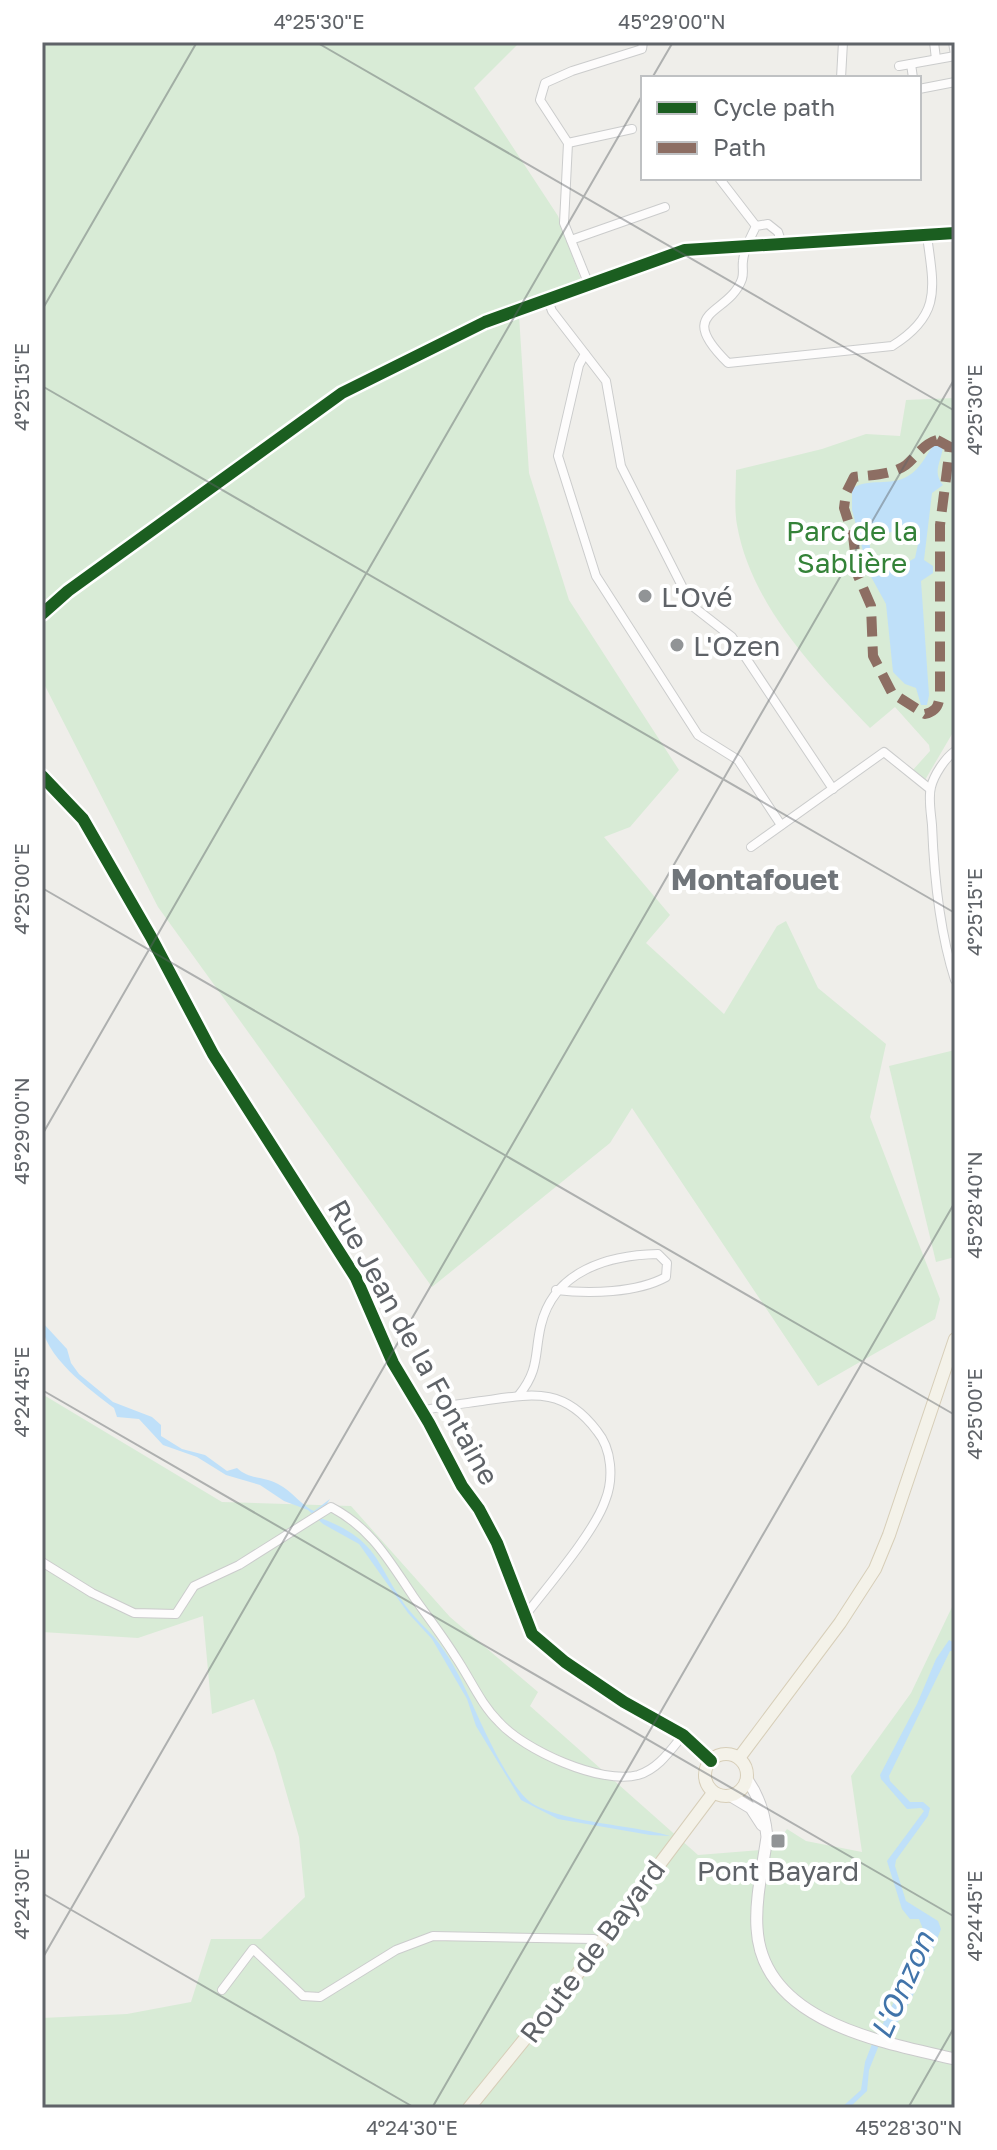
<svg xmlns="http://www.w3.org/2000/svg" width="997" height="2150" viewBox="0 0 997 2150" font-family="'Golos Text',sans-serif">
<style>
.green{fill:#d8ebd6}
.water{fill:#bfe0f9;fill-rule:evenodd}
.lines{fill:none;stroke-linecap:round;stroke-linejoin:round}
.street-casing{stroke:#cbcccc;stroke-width:10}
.secondary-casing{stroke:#cacacb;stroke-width:13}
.primary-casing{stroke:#d7ceb8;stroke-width:14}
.street{stroke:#fdfcfc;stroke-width:8}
.secondary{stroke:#fdfcfc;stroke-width:11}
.primary{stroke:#f4f2e9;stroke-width:12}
.quiet{stroke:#8d6e63;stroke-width:10;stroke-dasharray:20 10;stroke-linecap:butt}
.cycleway-casing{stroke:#fff;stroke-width:17}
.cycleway{stroke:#1b5e20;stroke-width:12}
.ticks{fill:none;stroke:#5f6368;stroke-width:2;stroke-opacity:0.45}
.poi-dot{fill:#919496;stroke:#fff;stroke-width:3}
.labels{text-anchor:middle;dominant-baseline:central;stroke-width:8;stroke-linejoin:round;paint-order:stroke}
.park-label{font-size:28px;fill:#348238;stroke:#fff}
.poi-label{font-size:28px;fill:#5f6368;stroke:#fff;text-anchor:start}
.street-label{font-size:28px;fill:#5f6368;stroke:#fff}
.neighbourhood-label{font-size:30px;font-weight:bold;fill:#70757a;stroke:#fff}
.water-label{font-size:30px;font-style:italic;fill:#4174aa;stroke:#fff}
.neatline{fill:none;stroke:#5f6368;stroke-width:3}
.ticks-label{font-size:20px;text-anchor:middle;fill:#5f6368}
</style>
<rect width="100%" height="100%" fill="#efeeea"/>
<g class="green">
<polygon points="42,42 520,42 474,88 558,216 581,280 519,315 529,473 569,600 679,770 630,827 604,837 670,915 646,943 724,1014 777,926 786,921 818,988 886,1044 870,1117 940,1299 935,1319 818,1386 632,1108 610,1143 432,1287 158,907 42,680"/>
<path d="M955,398v331l-30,51 -13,-9 18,-20 -1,-6 -34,-38 -25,21c-54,-56 -119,-123 -133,-203 -3,-17 -1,-37 -1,-55l86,-21 44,-15 34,2 6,-36z"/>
<polygon points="955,1050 955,1257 936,1262 889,1066"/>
<polygon points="42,1394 222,1502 351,1506 450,1617 538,1692 530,1706 698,1855 773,1849 787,1829 806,1841 862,1852 851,1776 911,1693 952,1607 955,1609 955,2108 42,2108 42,2018 127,2014 191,2002 211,1939 261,1939 305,1897 299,1837 275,1753 254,1699 212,1714 203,1616 138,1638 42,1632"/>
</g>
<g class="water">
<path d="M938,445l5,2c-2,16 -11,24 0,38l-11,8 -8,67 9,6v7l-12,8 8,114 -2,10h-6l-5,-17 -11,-4 -12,-12 -7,-68 -17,-31 -17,-63v-21c15,-12 39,-2 56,-13 12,-7 17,-19 25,-30zM899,531l11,2 8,11 -3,14 -14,8 -23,-3c-19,-27 -2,-29 21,-32z"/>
<path d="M42,1322l25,27 4,14 8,11 34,28 39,15 9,8v11l21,13 23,6 22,16 10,-3c13,12 27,8 41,16 14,7 25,23 36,27l16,-12 -12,18c64,24 56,47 91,93 8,10 17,18 25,27 16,19 27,42 37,64 11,25 37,83 58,100 26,21 106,24 141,35l-20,-1 -92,-16 -37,-19 -45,-74 -9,-27 -35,-60 -24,-26 -49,-69 -36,-20 -15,-14 -24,-9 -24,-16 -34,-10 -29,-18 -34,-12 -24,-26 -22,-2 -3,-9c-24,-18 -72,-53 -72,-86z"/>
<path d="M949,1640l6,3v8h-5l-61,125 1,5 20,21h13l7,6 -2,8 -32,44 -1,6 11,35 32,20 3,8c-15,39 -29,75 -54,109l-10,-3 46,-90 2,-11 -6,-15h-9l-8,-10 -15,-48 37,-50 -3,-3 -14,1 -26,-30 -1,-4 37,-71 19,-45z"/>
<polygon points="872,2044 879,2045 869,2070 867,2091 849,2108 841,2108 861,2090 865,2062"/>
</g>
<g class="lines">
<defs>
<g id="street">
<polyline points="934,42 936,59"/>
<polyline points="953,42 955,55"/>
<polyline points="911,64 913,78"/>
<polyline points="899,66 955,56"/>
<polyline points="841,78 843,42"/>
<polyline points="919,89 955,82"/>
<polyline points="568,143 632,129"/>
<polyline points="719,178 756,226"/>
<polyline points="571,240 665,207"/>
<path d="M782,244l-4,-12 -10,-8 -12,2c-5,11 -12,22 -13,35 -1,6 1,12 -1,18 -13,37 -69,30 -14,84l164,-17c50,-31 42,-58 35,-110"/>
<polyline points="589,285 564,223 568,143 540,100 545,83 572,71 642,49 643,42"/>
<polyline points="548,300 552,311 606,381 621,466 686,594 695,608 732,637 833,789"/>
<polyline points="585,354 579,365 558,456 596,576 698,735 738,760 781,825"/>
<path d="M955,751c-10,7 -21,24 -24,36 -3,11 0,26 1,38 2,52 7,105 23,155"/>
<polyline points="42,776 83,819 151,937 213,1054 356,1278 393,1363 429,1423 462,1486 479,1509 497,1543 532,1634 565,1662 624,1702 683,1735 711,1761"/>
<polyline points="751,847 884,752 930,789"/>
<path d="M519,1395c21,-26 15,-41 22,-70 13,-54 67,-70 117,-71l9,9 -1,14c-29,16 -77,17 -110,13"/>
<path d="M421,1411c20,-5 40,-7 61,-10 50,-7 81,-15 115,30 15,18 17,48 8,70 -11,32 -59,87 -81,116"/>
<path d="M42,1562l50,31 42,20 42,1 18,-28 45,-21 92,-58c41,22 57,52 82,89 14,20 29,39 42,60 15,22 25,47 44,66 25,28 102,63 139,53 20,-6 32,-24 45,-40"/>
<polyline points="222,1990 253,1949 303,1996 320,1997 396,1950 433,1936 594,1939 601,1943"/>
</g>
<g id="secondary">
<polyline points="42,614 68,591 342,393 485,322 685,250 955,233"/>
<path d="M748,1781c12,17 17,35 19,56 -4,29 -12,62 -10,91 5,94 125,114 198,131"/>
<polyline points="731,1796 751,1808 762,1825"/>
</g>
<g id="primary">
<circle cx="726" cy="1775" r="21"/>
<polyline points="739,1758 840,1623 875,1569 889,1535 955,1339"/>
<polyline points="469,2108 575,1977 713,1793"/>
</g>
</defs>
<use href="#street" class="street-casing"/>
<use href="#secondary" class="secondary-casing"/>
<use href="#primary" class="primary-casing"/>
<use href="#street" class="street"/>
<use href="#secondary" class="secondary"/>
<use href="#primary" class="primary"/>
<path class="quiet" d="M937,440l13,7 -10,78v167c-1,12 -2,19 -15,22l-33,-21 -19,-37 -2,-50 -13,-30 -5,-40 -9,-28 2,-15 8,-16c17,-2 38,-2 52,-12 11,-9 17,-21 31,-25z"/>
<defs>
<g id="cycleway">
<polyline points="42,614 68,591 342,393 485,322 685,250 955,233"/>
<polyline points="42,776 83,819 151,937 213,1054 356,1278 393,1363 429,1423 462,1486 479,1509 497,1543 532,1634 565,1662 624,1702 683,1735 711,1761"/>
</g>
</defs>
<use href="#cycleway" class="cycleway-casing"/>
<use href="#cycleway" class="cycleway"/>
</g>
<path class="ticks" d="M316,42l639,369M652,78l21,-36M42,310l155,-268M42,386l913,527M42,888l913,527M42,1135l601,-1041M42,1390l913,527M42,1893l373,215M42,1959l913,-1581M432,2108l523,-906M908,2108l47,-82"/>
<g class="poi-dot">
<circle cx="645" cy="596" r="8"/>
<circle cx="677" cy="645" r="8"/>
<rect x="770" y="1833" width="16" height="16" rx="4"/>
</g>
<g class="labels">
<g class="park-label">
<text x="852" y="530">Parc de la<tspan x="852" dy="32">Sablière</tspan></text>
</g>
<g class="poi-label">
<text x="661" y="596">L'Ové</text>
<text x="693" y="645">L'Ozen</text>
<text x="778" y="1870" text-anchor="middle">Pont Bayard</text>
</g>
<g class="street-label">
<text transform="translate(414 1342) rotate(61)">Rue Jean de la Fontaine</text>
<text transform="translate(592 1951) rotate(-53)">Route de Bayard</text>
</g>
<g class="neighbourhood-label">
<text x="755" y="879">Montafouet</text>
</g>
<g class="water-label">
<text transform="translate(902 1985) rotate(-66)">L'Onzon</text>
</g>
</g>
<rect width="997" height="2150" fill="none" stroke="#ffffff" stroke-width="88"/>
<rect x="641" y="76" width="280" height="104" fill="#ffffff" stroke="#bfc1c3" stroke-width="2"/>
<rect x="657" y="102" width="40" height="12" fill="#1b5e20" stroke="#bfc1c3" stroke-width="2"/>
<text x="713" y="116" font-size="24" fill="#5f6368">Cycle path</text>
<rect x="657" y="142" width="40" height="12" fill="#8d6e63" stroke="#bfc1c3" stroke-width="2"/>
<text x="713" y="156" font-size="24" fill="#5f6368">Path</text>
<rect x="44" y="44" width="909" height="2062" class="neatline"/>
<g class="ticks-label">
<text x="319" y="29">4°25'30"E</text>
<text x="672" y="29">45°29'00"N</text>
<text transform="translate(22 387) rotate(-90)" y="7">4°25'15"E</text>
<text transform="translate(975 410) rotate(-90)" y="7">4°25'30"E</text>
<text transform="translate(22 889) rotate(-90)" y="7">4°25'00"E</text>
<text transform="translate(975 912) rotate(-90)" y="7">4°25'15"E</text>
<text transform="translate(22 1131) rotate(-90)" y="7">45°29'00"N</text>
<text transform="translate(975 1205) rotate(-90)" y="7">45°28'40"N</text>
<text transform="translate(22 1392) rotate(-90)" y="7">4°24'45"E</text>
<text transform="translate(975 1414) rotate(-90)" y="7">4°25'00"E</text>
<text transform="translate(22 1894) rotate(-90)" y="7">4°24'30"E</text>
<text transform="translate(975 1916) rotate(-90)" y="7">4°24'45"E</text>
<text x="412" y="2135">4°24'30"E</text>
<text x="909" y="2135">45°28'30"N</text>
</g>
</svg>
